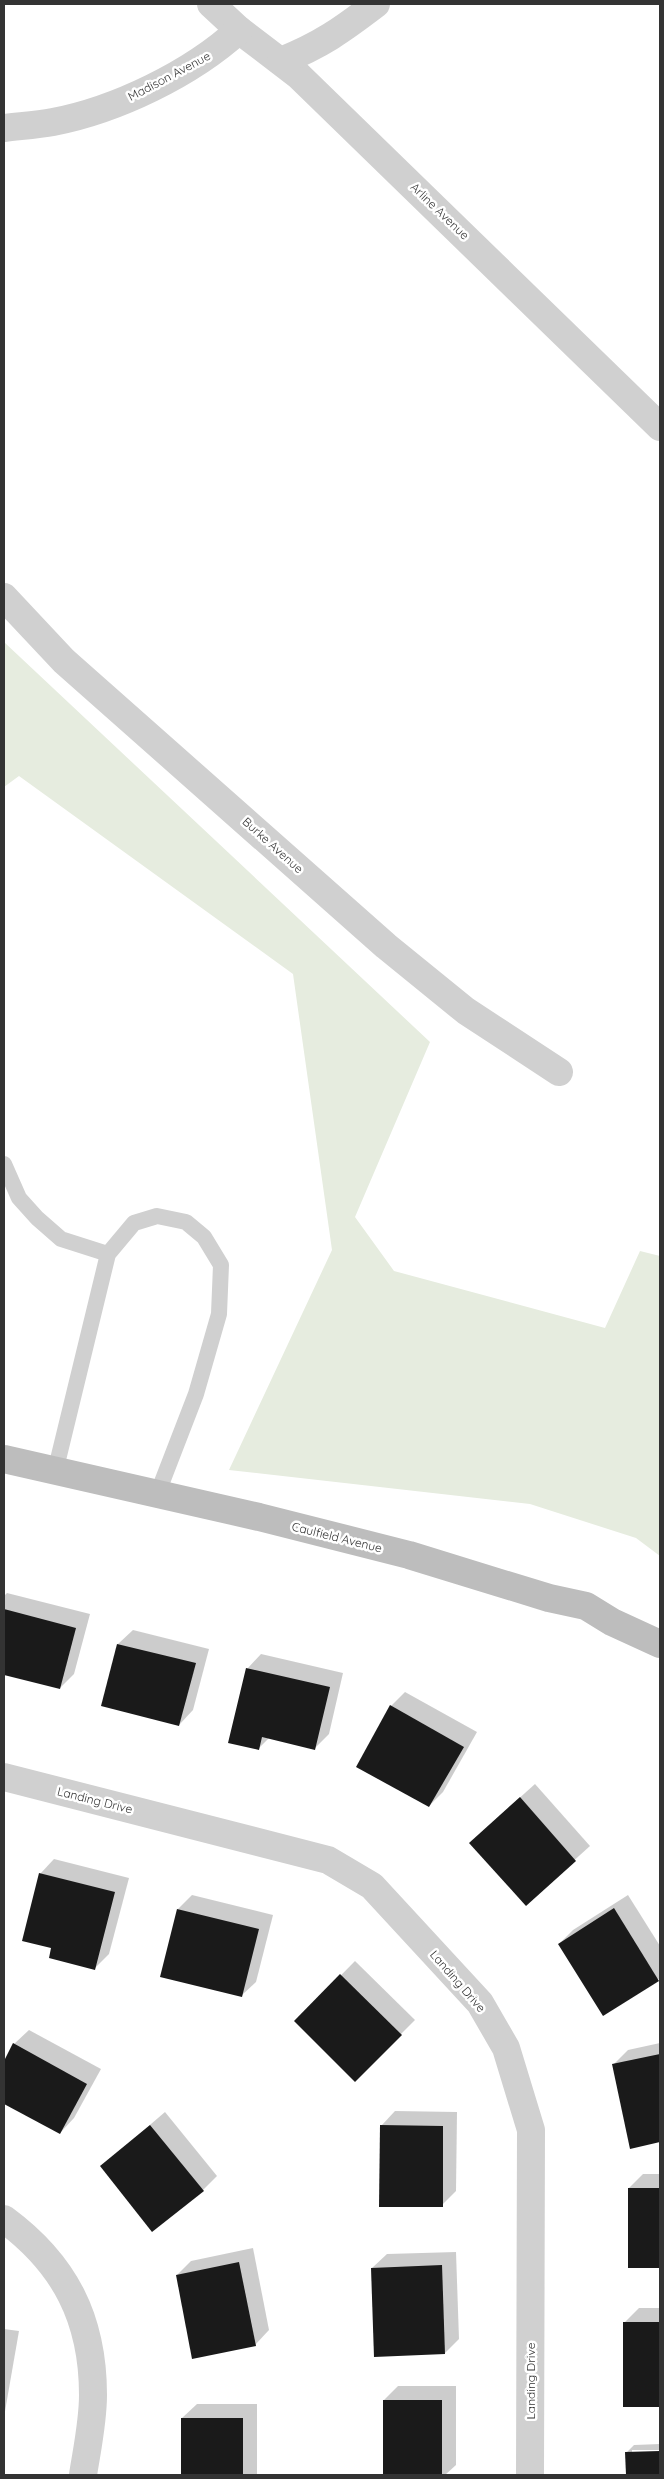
<svg xmlns="http://www.w3.org/2000/svg" width="664" height="2479" viewBox="0 0 664 2479" font-family="Quicksand,sans-serif">
<style>
.green{fill:#e6ecdf}
.shadow{fill:#0003}
.building{fill:#1a1a1a}
.lines{fill:none;stroke-linecap:round;stroke-linejoin:round}
.lane{stroke:#d0d0d0;stroke-width:16}
.street{stroke:#d0d0d0;stroke-width:28}
.secondary{stroke:#bdbdbd;stroke-width:28}
.labels{text-anchor:middle;dominant-baseline:central;stroke-width:5;stroke-linejoin:round;paint-order:stroke}
.street-label{font-size:12px;fill:#333;stroke:#fff}
</style>
<rect width="100%" height="100%" fill="#fff"/>
<polygon class="green" points="4,642 430,1042 355,1217 394,1271 605,1328 640,1251 660,1256 660,1556 636,1538 530,1504 229,1470 332,1250 293,974 19,776 4,787"/>
<g class="shadow">
<polygon points="7,1593 90,1614 74,1674 60,1688 4,1673 4,1596"/>
<polygon points="133,1630 209,1649 193,1710 179,1725 103,1705 118,1644"/>
<polygon points="261,1654 343,1673 329,1734 315,1748 269,1738 258,1749 247,1669"/>
<polygon points="405,1692 477,1732 443,1792 429,1806 391,1706"/>
<polygon points="535,1784 590,1846 526,1904 485,1829"/>
<polygon points="54,1859 129,1878 109,1954 95,1968 53,1947 40,1874"/>
<polygon points="192,1895 273,1915 256,1982 241,1996 178,1909"/>
<polygon points="628,1895 660,1946 660,1978 603,2015 559,1944 573,1930"/>
<polygon points="355,1961 415,2020 355,2080 296,2021"/>
<polygon points="29,2030 101,2069 74,2118 60,2133 4,2103 4,2063 14,2044"/>
<polygon points="660,2043 660,2141 631,2147 614,2064 628,2050"/>
<polygon points="395,2111 457,2112 456,2191 442,2205 381,2126"/>
<polygon points="165,2112 217,2176 203,2190 102,2166"/>
<polygon points="643,2174 660,2174 660,2267 629,2267 629,2188"/>
<polygon points="253,2248 269,2330 255,2345 177,2275 191,2261"/>
<polygon points="456,2252 459,2339 445,2353 372,2268 387,2254"/>
<polygon points="639,2308 660,2308 660,2406 625,2406 625,2322"/>
<polygon points="4,2329 19,2331 4,2417"/>
<polygon points="398,2386 456,2386 456,2465 445,2475 384,2475 384,2400"/>
<polygon points="197,2404 257,2404 257,2475 182,2475 182,2418"/>
<polygon points="660,2444 660,2450 632,2450 632,2453 660,2452 660,2475 627,2475 627,2452 634,2445"/>
</g>
<g class="building">
<polygon points="4,1609 76,1628 60,1689 4,1675"/>
<polygon points="117,1644 196,1663 179,1726 101,1706"/>
<polygon points="246,1668 330,1687 315,1750 262,1737 259,1750 228,1743"/>
<polygon points="390,1705 464,1747 429,1807 356,1767"/>
<polygon points="520,1797 576,1861 526,1906 469,1843"/>
<polygon points="39,1873 115,1892 95,1970 49,1958 51,1948 22,1941"/>
<polygon points="614,1908 659,1981 603,2016 558,1944"/>
<polygon points="177,1909 259,1929 242,1997 160,1977"/>
<polygon points="340,1974 402,2035 355,2082 294,2021"/>
<polygon points="13,2043 87,2084 60,2134 4,2104 4,2061"/>
<polygon points="660,2054 660,2142 630,2149 612,2064"/>
<polygon points="150,2125 204,2191 152,2232 100,2166"/>
<polygon points="380,2125 443,2126 443,2207 379,2207"/>
<rect x="628" y="2188" width="32" height="80"/>
<polygon points="239,2262 256,2346 192,2359 176,2275"/>
<polygon points="442,2265 445,2354 374,2357 371,2268"/>
<rect x="623" y="2322" width="37" height="85"/>
<rect x="383" y="2400" width="59" height="75"/>
<rect x="181" y="2418" width="62" height="57"/>
<polygon points="660,2451 660,2475 626,2475 625,2452"/>
</g>
<g class="lines">
<g class="lane">
<polyline points="4,1164 19,1198 37,1218 61,1239 108,1254"/>
<polyline points="55,1472 108,1254 134,1223 157,1216 186,1222 204,1237 221,1265 219,1314 196,1394 157,1495"/>
</g>
<g class="street">
<polyline points="211,4 239,30 298,75 660,427"/>
<path d="M281,61c40,-16 61,-31 95,-57"/>
<path d="M4,128c16,-2 33,-3 49,-6 63,-12 138,-48 186,-92"/>
<polyline points="4,597 64,661 386,946 466,1011 559,1072"/>
<polyline points="4,1777 328,1860 372,1886 480,2003 506,2048 531,2130 530,2475"/>
<path d="M4,2219c61,45 89,100 89,176 0,27 -6,54 -10,80"/>
</g>
<polyline class="secondary" points="4,1459 259,1517 409,1555 549,1598 586,1606 612,1622 660,1644"/>
</g>
<g class="labels">
<g class="street-label">
<text transform="translate(169 76) rotate(-28)">Madison Avenue</text>
<text transform="translate(440 211) rotate(44)">Arline Avenue</text>
<text transform="translate(273 845) rotate(42)">Burke Avenue</text>
<text transform="translate(337 1537) rotate(14)">Caulfield Avenue</text>
<text transform="translate(95 1800) rotate(14)">Landing Drive</text>
<text transform="translate(458 1981) rotate(49)">Landing Drive</text>
<text transform="translate(530 2381) rotate(-90)">Landing Drive</text>
</g>
</g>
<rect width="664" height="2479" fill="none" stroke="#333333" stroke-width="10"/>
</svg>
